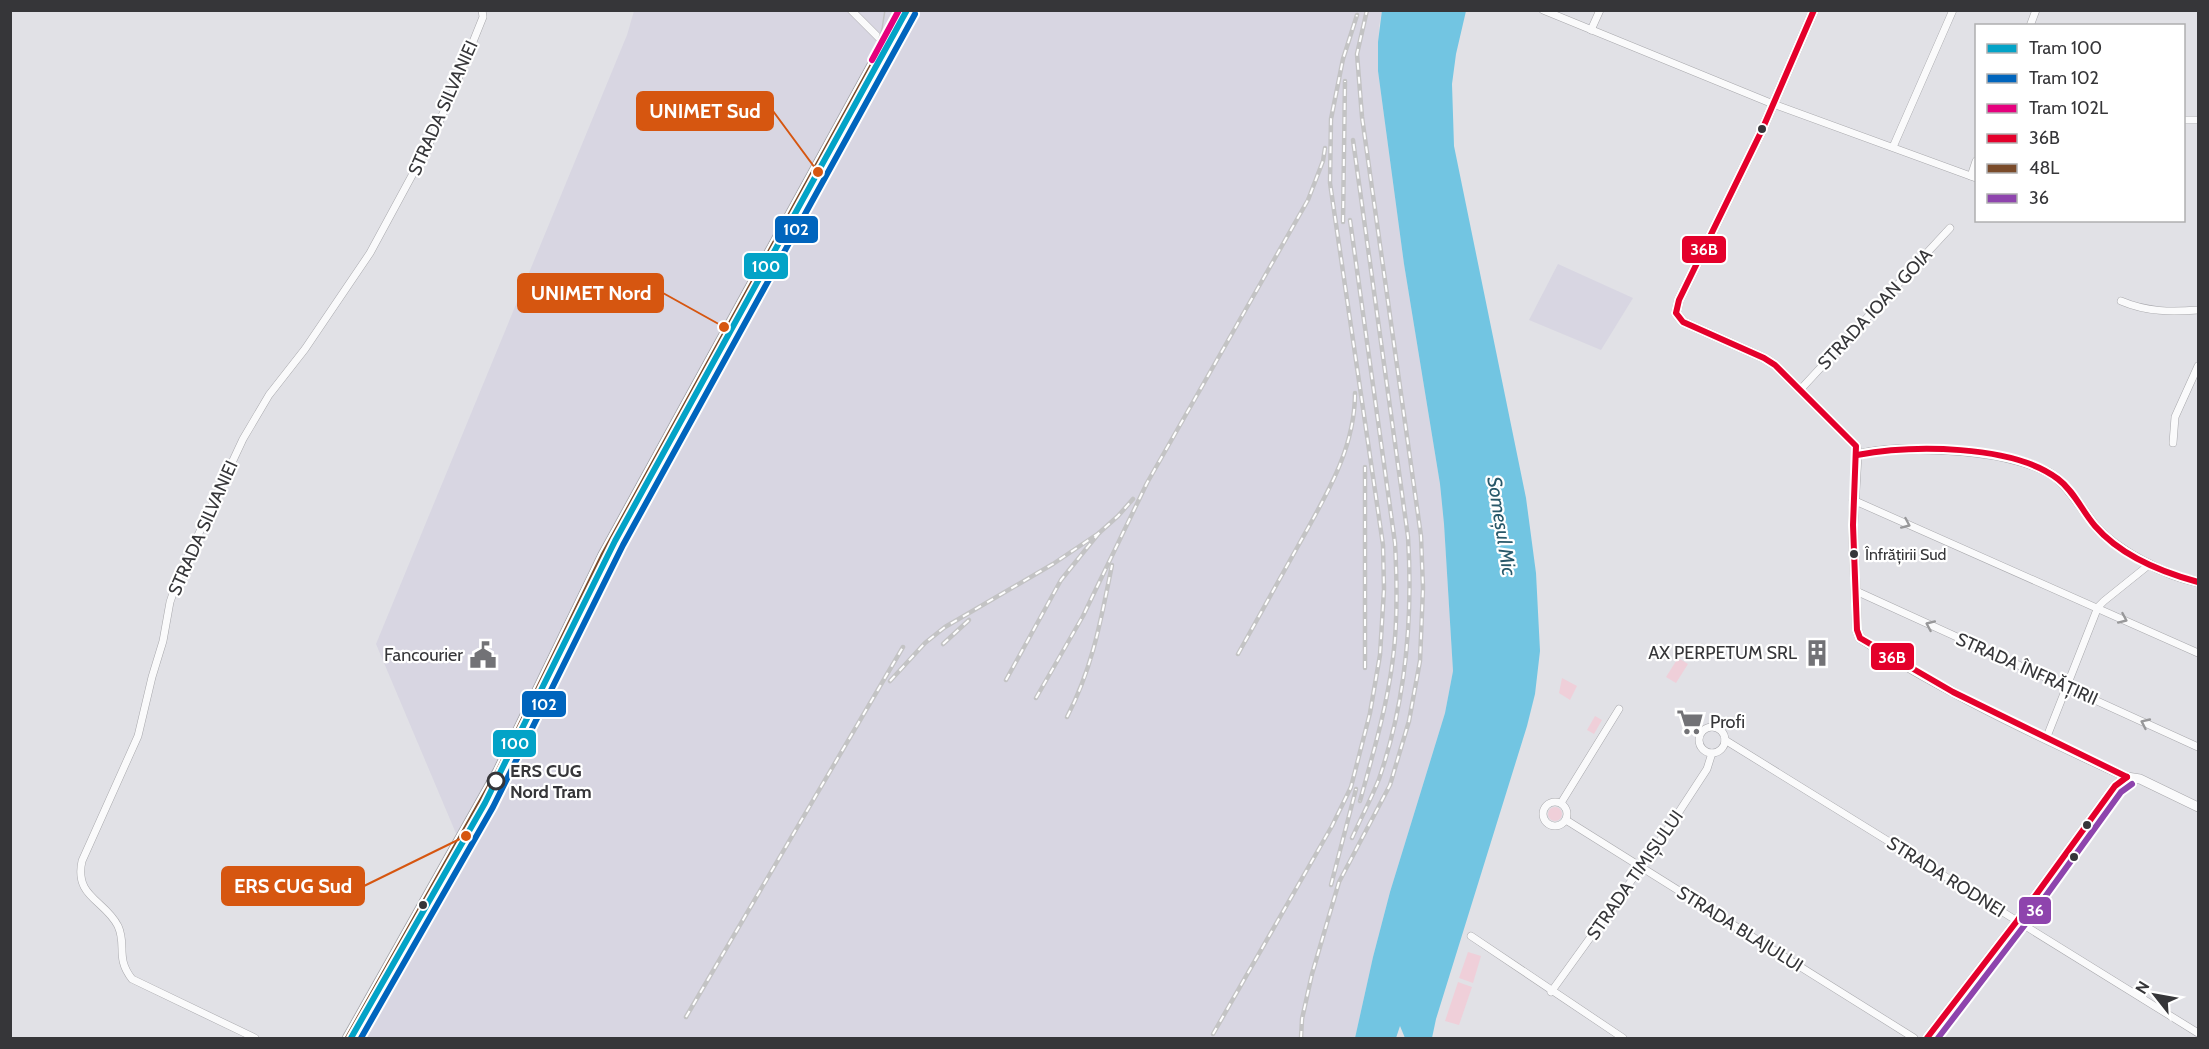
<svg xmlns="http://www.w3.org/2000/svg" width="2209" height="1049" viewBox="0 0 2209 1049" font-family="Cabin,sans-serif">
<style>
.built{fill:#d8d6e2}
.green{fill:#efcfd9}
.water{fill:#72c5e2}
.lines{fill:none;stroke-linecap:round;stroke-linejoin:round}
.street-casing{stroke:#a8a8ac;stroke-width:8}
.secondary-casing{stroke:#a8a8ac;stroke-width:10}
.primary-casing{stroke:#a8a8ac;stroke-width:12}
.street{stroke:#fafafb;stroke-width:7}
.secondary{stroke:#fafafb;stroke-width:9}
.primary{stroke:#fafafb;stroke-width:10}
.tram{stroke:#c3c3c4;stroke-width:1.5}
.rail-casing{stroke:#c3c3c4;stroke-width:4.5}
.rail{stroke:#fff;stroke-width:2;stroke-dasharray:7;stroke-linecap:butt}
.bus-1-casing{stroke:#fff;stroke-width:10}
.bus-2-casing{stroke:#fff;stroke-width:10}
.bus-3-casing{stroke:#fff;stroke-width:10}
.bus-1{stroke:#e4002b;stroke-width:6}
.bus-2{stroke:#7a4b2a;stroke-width:6}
.bus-3{stroke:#8e44ad;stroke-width:6}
.tram-1-casing{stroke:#fff;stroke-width:10}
.tram-2-casing{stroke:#fff;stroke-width:10}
.tram-3-casing{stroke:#fff;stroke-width:10}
.tram-1{stroke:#03a3c7;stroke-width:6}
.tram-2{stroke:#0065bd;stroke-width:6}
.tram-3{stroke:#e5007d;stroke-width:6}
.oneway{stroke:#98989a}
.bus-dot{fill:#363639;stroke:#fff;stroke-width:2}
.stop-dot{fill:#fff;stroke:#363639;stroke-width:3}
.labels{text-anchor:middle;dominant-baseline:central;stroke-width:4.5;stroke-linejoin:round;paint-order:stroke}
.bus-label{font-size:16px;fill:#363639;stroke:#fff;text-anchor:start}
.street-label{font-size:18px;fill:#363639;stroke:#fff}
.poi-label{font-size:18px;fill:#363639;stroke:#fff;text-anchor:end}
.stop-label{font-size:18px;font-weight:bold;fill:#363639;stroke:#fff;text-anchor:start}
.water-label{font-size:20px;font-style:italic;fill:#285869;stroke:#fff}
.leader{fill:none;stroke:#d65610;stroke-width:2}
.callout-dot{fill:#d65610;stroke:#fff;stroke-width:2}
.callout{fill:#d65610;stroke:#d65610;stroke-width:2}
.callout-label{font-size:20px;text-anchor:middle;font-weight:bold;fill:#fff}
.line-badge{stroke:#fff;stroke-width:2}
.badge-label{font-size:16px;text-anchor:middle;font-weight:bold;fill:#fff}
</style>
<rect width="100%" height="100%" fill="#e1e1e6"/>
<g class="built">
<polygon points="634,11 1382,11 1379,26 1378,71 1404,264 1440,484 1444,524 1453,671 1445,713 1390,892 1373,957 1355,1038 357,1038 463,850 376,644 627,35"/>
<polygon points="1558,264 1633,298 1601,350 1529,320"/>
</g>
<g class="green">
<polygon points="1678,658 1688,664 1676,683 1666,677"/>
<polygon points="1562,678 1577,686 1570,700 1559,693"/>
<polygon points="1595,716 1602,720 1594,734 1587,730"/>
<circle cx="1555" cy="814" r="7"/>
<polygon points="1468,952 1481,956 1473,983 1459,978"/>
<polygon points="1458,982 1472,987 1459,1025 1445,1021"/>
</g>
<polygon class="water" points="1382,10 1466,11 1456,54 1452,84 1454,146 1526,498 1536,573 1540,651 1535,694 1527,726 1436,1019 1432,1038 1405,1038 1400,1026 1396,1038 1355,1038 1373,957 1390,892 1445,713 1453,671 1444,524 1440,484 1404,264 1378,71 1378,42"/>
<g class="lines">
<defs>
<g id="street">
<polyline points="851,10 885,44"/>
<polyline points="1543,10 1773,104 1976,178"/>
<polyline points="2030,26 2036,10"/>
<polyline points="1591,30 1600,10"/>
<polyline points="2184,120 2198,120"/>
<polyline points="1893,147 1953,10"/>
<polyline points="1971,176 1976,161"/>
<path d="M2121,301c26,11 50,11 77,9"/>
<polyline points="1800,390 1950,228"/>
<polyline points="2173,443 2175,417 2198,366"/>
<polyline points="1853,500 2198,653"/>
<polyline points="1856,591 2198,747"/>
<circle cx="1712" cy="740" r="13"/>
<polyline points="2046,739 2098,607 2104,601 2150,564"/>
<polyline points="1725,740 2198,1033"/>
<circle cx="1555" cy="814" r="12"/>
<polyline points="1561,803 1619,709"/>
<polyline points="1566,820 1914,1038"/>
<polyline points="1471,936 1623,1038"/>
<polyline points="1551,992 1660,841 1707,769 1712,753"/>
<path d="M255,1038l-123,-59c-17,-22 -5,-33 -14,-53 -13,-26 -44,-29 -36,-65l56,-125 14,-59 11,-36 7,-39 9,-26 64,-137 26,-44 36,-46 65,-96 59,-109 23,-50 31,-77 -1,-7"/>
</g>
<g id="secondary">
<path d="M1814,10l-52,120 -83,170 -3,13 7,9 81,36 11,7 81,81 1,9 -4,70 4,105 3,8c85,54 176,97 267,139l13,2 58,28"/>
<path d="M1857,455c46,-12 165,-7 201,24 15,13 25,32 37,47 23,26 70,49 103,56"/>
<polyline points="1927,1038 2017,921 2115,786 2127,777"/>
</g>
<polyline id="primary" points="348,1038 498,772 603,556 903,10"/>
</defs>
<use href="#street" class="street-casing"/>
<use href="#secondary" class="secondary-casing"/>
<use href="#primary" class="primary-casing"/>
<use href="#street" class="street"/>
<use href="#secondary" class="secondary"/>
<use href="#primary" class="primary"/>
<polyline class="tram" points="724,327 872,60 882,29 885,10"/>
<defs>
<g id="rail">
<path d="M1350,220l45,323c2,38 3,77 -2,115 -6,49 -20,96 -33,143"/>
<polyline points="1343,222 1345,81"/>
<polyline points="943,644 969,620"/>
<path d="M1238,654c20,-36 40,-72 60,-108 27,-49 57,-96 57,-153"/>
<polyline points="1365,668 1365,467"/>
<polyline points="1006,680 1061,580 1099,533 1118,516 1133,499"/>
<polyline points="890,681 925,643 945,627 1053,564 1099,533"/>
<polyline points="1036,698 1083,616 1147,483 1308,200 1323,161 1325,148"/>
<path d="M1067,717c26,-50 34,-98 45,-152"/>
<path d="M1352,838c9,-20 19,-39 27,-59 27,-78 34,-160 29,-242l-55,-397"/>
<polyline points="1331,885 1356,789"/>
<polyline points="686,1017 903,647"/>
<polyline points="1213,1034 1332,826 1351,787 1370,713 1380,655 1384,589 1383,545 1330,183 1331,119 1343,59 1357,15"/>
<polyline points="1301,1038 1302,1019 1312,974 1339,882 1390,785 1409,721 1420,661 1423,588 1421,536 1362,117 1357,54 1367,10"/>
</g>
</defs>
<use href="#rail" class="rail-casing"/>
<use href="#rail" class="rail"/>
<defs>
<g id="bus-1">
<polyline points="1814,10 1762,130 1679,300 1676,313 1683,322 1764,358 1775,365 1856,446 1853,525 1857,630 1860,638 1953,692 2127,777"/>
<path d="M1857,455c54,-10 155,-11 201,24 16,12 24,32 37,47 25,29 66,46 103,56"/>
<polyline points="1927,1038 2017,921 2115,786 2127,777"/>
</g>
<polyline id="bus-2" points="348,1038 498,772 603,556 903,10"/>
<polyline id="bus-3" points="1938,1038 2024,926 2121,792 2132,784"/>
</defs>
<use href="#bus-1" class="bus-1-casing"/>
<use href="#bus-2" class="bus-2-casing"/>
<use href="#bus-3" class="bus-3-casing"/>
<use href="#bus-1" class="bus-1"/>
<use href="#bus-2" class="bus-2"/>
<use href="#bus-3" class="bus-3"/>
<defs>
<polyline id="tram-1" points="351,1038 485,803 615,541 907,10"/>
<polyline id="tram-2" points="361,1038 493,807 623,545 915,14"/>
<polyline id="tram-3" points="872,60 899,10"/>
</defs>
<use href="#tram-1" class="tram-1-casing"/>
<use href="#tram-2" class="tram-2-casing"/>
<use href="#tram-3" class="tram-3-casing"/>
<use href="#tram-1" class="tram-1"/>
<use href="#tram-2" class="tram-2"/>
<use href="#tram-3" class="tram-3"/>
</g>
<defs><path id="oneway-chevron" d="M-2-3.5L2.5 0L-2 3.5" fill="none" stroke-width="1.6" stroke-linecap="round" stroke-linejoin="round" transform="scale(1.5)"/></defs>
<g class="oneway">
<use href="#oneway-chevron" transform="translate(1906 524) rotate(24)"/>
<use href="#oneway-chevron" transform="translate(2123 619) rotate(24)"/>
<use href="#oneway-chevron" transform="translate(1930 625) rotate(-156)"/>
<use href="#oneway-chevron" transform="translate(2145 723) rotate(-155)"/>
</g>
<defs>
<symbol id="building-bare" viewBox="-9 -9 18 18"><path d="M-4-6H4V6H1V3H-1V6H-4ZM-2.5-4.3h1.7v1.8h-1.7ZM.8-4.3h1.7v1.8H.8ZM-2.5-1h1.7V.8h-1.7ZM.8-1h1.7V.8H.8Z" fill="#727276" stroke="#fff" stroke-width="2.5" paint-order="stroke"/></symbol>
<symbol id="civic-bare" viewBox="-9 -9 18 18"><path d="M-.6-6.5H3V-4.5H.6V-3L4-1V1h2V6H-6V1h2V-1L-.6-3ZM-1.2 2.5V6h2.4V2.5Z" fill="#727276" stroke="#fff" stroke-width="2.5" paint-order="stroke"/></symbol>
<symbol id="supermarket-bare" viewBox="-9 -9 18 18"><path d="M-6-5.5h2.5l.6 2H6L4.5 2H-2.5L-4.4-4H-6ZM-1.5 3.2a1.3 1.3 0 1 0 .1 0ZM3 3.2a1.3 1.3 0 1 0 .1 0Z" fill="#727276" stroke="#fff" stroke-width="2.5" paint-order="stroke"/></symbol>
</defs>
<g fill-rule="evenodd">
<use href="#building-bare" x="1798" y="634" width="38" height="38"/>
<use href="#civic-bare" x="464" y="636" width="38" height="38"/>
<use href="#supermarket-bare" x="1671" y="703" width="38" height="38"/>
</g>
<g class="bus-dot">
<circle cx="1762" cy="129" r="5"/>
<circle cx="1854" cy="554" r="5"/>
<circle cx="2087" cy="825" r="5"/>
<circle cx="2074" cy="857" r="5"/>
<circle cx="423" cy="905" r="5"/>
</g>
<circle class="stop-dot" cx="496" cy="781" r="8"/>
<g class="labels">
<g class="bus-label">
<text x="1865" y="554">Înfrățirii Sud</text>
</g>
<g class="street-label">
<text transform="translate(443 108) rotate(-66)">STRADA SILVANIEI</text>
<text transform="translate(1875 309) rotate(-47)">STRADA IOAN GOIA</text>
<text transform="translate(203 528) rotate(-66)">STRADA SILVANIEI</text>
<text transform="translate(2027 669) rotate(24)">STRADA ÎNFRĂȚIRII</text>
<text transform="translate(1635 875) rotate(-55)">STRADA TIMIȘULUI</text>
<text transform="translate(1946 877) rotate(32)">STRADA RODNEI</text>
<text transform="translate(1740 929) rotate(32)">STRADA BLAJULUI</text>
</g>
<g class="poi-label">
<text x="1797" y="653">AX PERPETUM SRL</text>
<text x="463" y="655">Fancourier</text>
<text x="1710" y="722" text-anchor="start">Profi</text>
</g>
<g class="stop-label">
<text x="510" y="771">ERS CUG<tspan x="510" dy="21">Nord Tram</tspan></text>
</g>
<g class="water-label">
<text transform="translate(1502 526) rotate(81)">Someșul Mic</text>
</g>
</g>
<path class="leader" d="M818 172L773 111M724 327L663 293M466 836L364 886"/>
<g class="callout-dot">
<circle cx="818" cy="172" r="6"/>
<circle cx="724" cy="327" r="6"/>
<circle cx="466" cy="836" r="6"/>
</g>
<g class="callout">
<rect x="637" y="92" width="136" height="38" rx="6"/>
<rect x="518" y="274" width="145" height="38" rx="6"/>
<rect x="222" y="867" width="142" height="38" rx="6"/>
</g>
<g class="callout-label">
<text x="705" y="118">UNIMET Sud</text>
<text x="591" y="300">UNIMET Nord</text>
<text x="293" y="893">ERS CUG Sud</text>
</g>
<g class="line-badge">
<rect x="774" y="215" width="45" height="29" rx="6" fill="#0065bd"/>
<rect x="1681" y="235" width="46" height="29" rx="6" fill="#e4002b"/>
<rect x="743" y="252" width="46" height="28" rx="6" fill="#03a3c7"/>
<rect x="1870" y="642" width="45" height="29" rx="6" fill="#e4002b"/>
<rect x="521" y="690" width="46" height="28" rx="6" fill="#0065bd"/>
<rect x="492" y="729" width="45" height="29" rx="6" fill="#03a3c7"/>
<rect x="2018" y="896" width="34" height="29" rx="6" fill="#8e44ad"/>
</g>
<g class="badge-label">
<text x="796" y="235">102</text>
<text x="1704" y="255">36B</text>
<text x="766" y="272">100</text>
<text x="1892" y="663">36B</text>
<text x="544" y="710">102</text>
<text x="515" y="749">100</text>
<text x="2035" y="916">36</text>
</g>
<rect width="2209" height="1049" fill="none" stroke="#363639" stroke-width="24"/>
<rect x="1975" y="24" width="210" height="198" fill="#ffffff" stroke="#afafb0" stroke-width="1.5"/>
<rect x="1987" y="44" width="30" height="9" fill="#03a3c7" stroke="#afafb0" stroke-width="1.5"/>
<text x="2029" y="54" font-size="18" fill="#363639">Tram 100</text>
<rect x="1987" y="74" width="30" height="9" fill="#0065bd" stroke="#afafb0" stroke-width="1.5"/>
<text x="2029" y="84" font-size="18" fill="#363639">Tram 102</text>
<rect x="1987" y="104" width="30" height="9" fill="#e5007d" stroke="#afafb0" stroke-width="1.5"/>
<text x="2029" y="114" font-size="18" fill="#363639">Tram 102L</text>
<rect x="1987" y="134" width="30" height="9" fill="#e4002b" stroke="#afafb0" stroke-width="1.5"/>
<text x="2029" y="144" font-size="18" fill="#363639">36B</text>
<rect x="1987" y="164" width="30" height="9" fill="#7a4b2a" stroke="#afafb0" stroke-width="1.5"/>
<text x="2029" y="174" font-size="18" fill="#363639">48L</text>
<rect x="1987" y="194" width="30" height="9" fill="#8e44ad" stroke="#afafb0" stroke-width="1.5"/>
<text x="2029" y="204" font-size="18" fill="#363639">36</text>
<g transform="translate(2155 995) rotate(301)" stroke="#ffffff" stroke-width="4.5" paint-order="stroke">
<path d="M0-4.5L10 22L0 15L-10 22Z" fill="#363639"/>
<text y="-9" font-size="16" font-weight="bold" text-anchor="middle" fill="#363639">N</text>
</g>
</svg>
